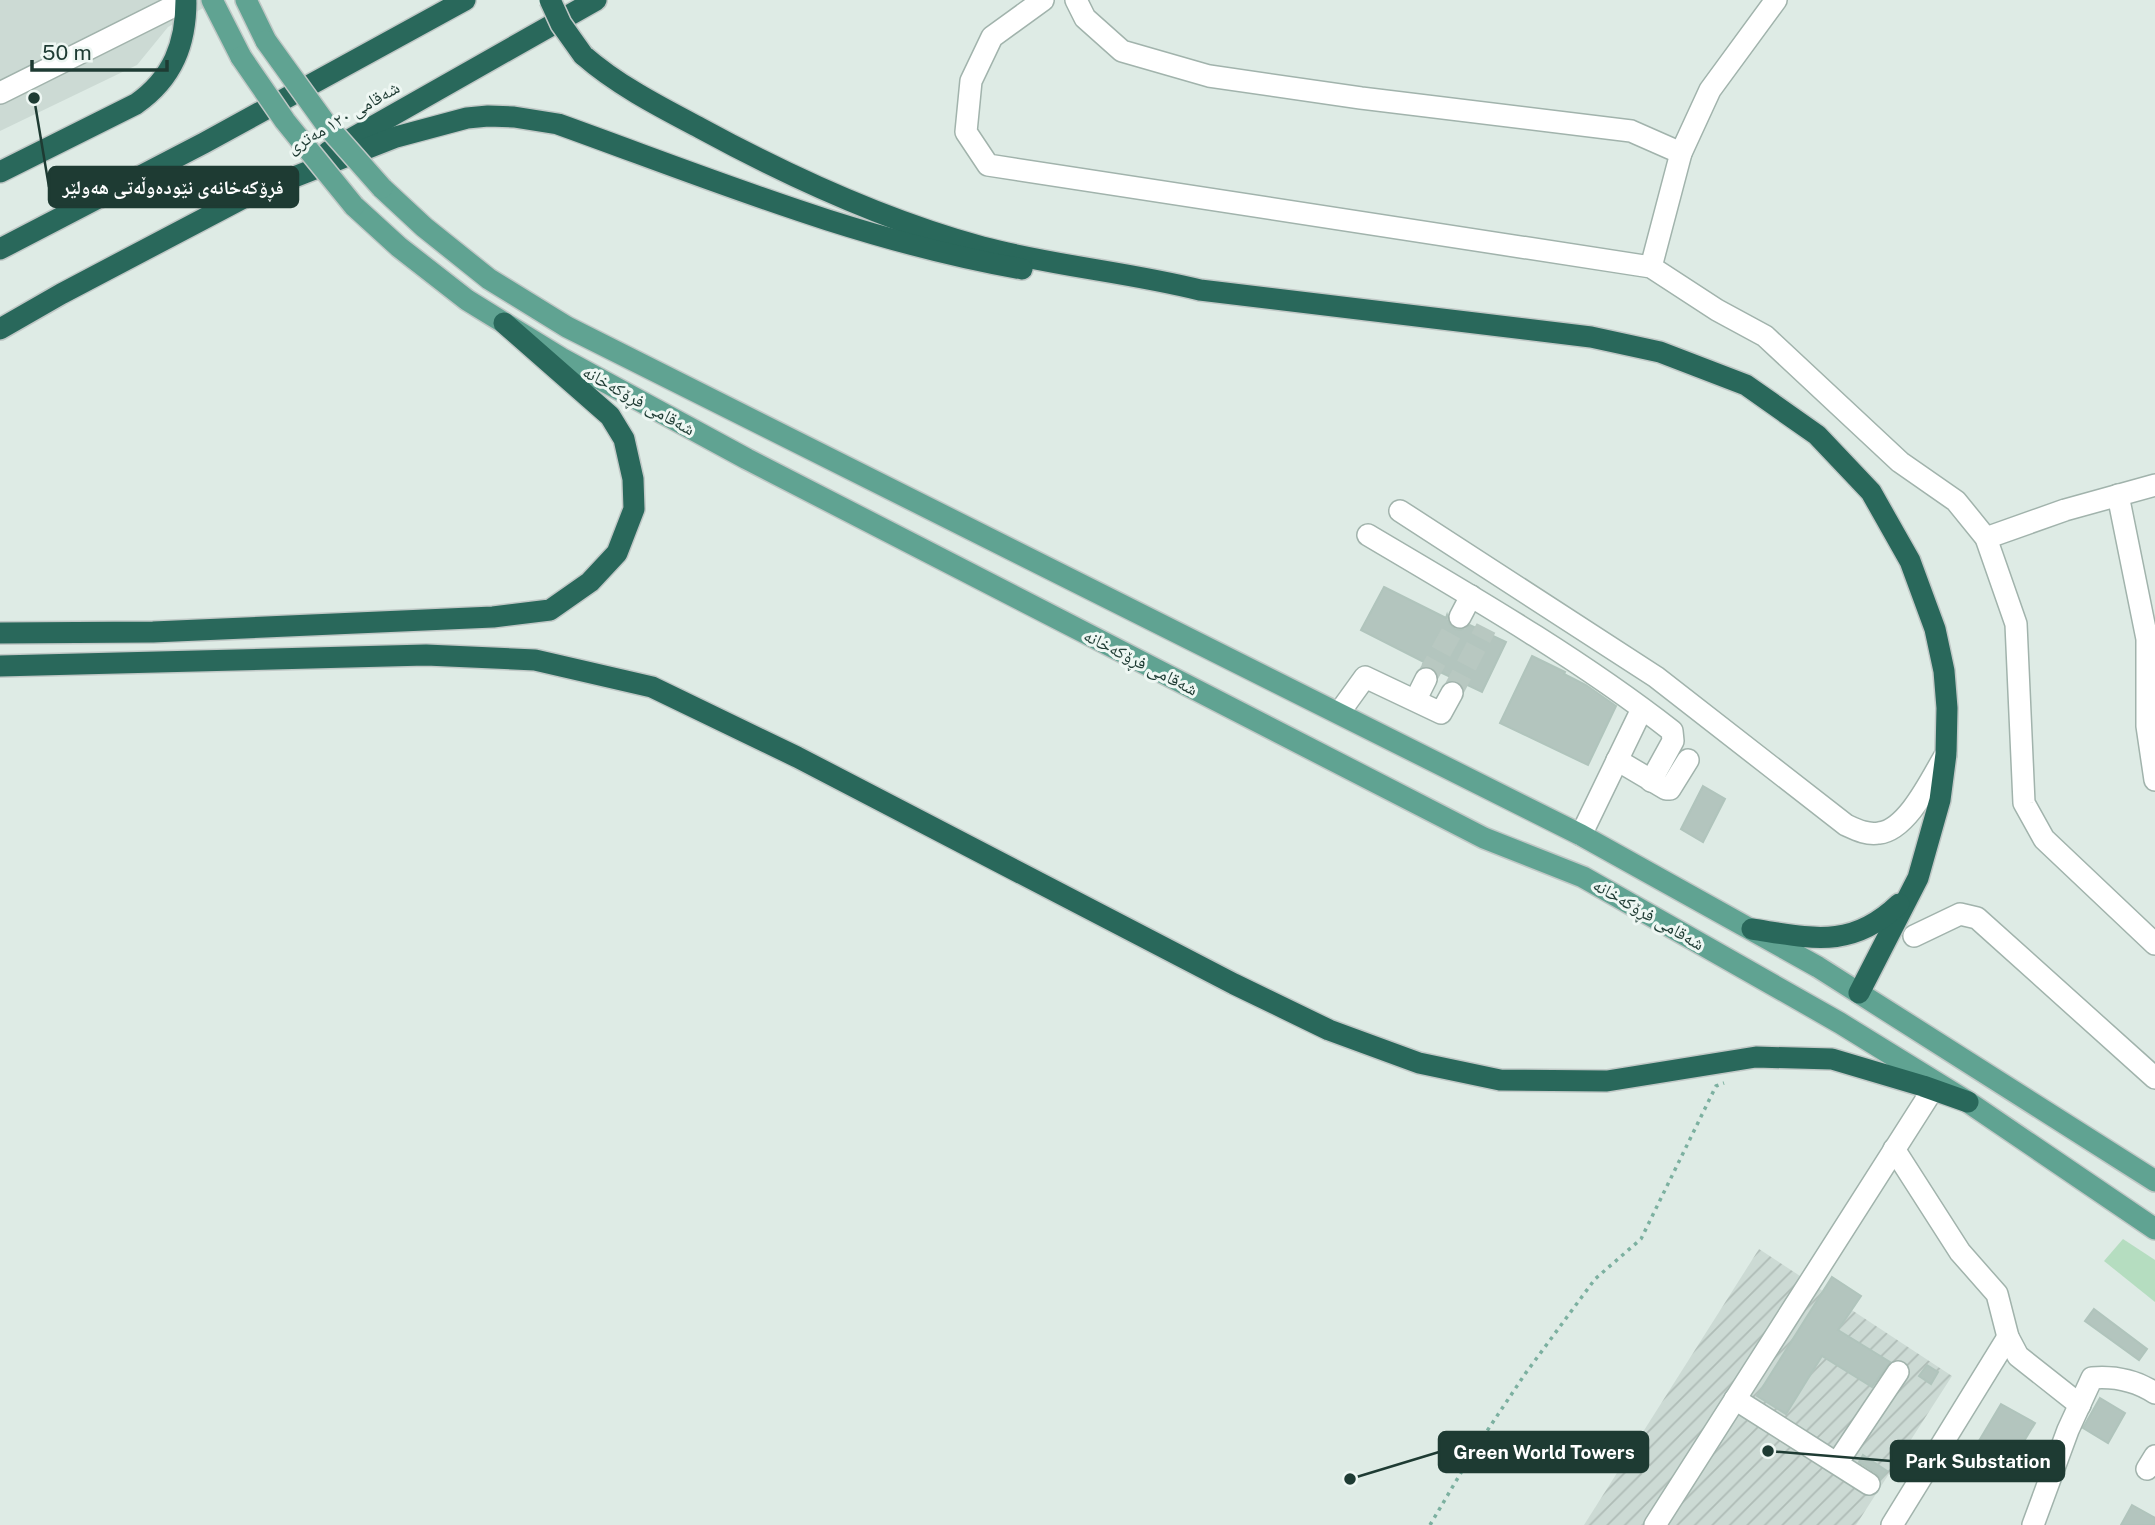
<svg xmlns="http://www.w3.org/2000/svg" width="2155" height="1525" viewBox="0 0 2155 1525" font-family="'Public Sans','Noto Naskh Arabic',sans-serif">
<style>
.built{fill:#ccdad4}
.industrial{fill:url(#industrial-furrows)}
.park{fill:#b5ddc0}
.building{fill:#b3c5be;stroke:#b0c4bc;stroke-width:2}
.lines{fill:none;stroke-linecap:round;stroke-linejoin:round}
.minor-tunnel{stroke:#b8c8c1;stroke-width:21;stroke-dasharray:21 10;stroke-linecap:butt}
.minor-casing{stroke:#a1b3ac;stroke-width:24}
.major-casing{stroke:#c0c8c6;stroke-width:24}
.highway-casing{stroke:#c0c8c6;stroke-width:24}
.path{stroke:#7cb0a0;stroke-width:3.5;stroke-dasharray:3.5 5;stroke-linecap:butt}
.minor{stroke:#fff;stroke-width:21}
.major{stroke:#60a392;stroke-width:21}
.highway{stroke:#29685b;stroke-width:21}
.major-bridge-casing{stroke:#c0c8c6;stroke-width:24;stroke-linecap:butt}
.highway-bridge-casing{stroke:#c0c8c6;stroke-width:24;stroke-linecap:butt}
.major-bridge{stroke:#60a392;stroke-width:21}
.highway-bridge{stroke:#29685b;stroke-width:21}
.labels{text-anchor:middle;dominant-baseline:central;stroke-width:6;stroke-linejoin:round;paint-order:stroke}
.street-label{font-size:18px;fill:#1e3b33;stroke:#eef7f3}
.leader{fill:none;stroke:#1e3b33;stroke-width:2.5}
.callout-dot{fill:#1e3b33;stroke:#eef7f3;stroke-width:2.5}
.callout{fill:#1e3b33;stroke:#1e3b33;stroke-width:2.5}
.callout-label{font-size:19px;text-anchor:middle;font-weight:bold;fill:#fff}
</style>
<defs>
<pattern id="industrial-furrows" width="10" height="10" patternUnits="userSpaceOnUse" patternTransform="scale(1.75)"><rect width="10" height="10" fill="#ccdad4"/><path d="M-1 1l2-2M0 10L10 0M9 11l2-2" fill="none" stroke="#afbcb6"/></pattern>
</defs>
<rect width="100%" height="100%" fill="#deebe5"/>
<polygon class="built" points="0,0 218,0 168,27 137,65 0,131"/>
<polygon class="industrial" points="1759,1249 1952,1376 1856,1525 1584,1525"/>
<polygon class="park" points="2123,1239 2155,1260 2155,1302 2104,1261"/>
<g class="building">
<polygon points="1384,587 1446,618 1447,615 1449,623 1455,629 1461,630 1470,625 1506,642 1482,692 1423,664 1424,662 1361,630"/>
<polygon points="1532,656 1565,672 1564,674 1586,685 1616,706 1588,765 1500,723"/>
<polygon points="1703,786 1725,799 1703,842 1681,829"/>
<polygon points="1832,1277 1861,1296 1838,1330 1890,1362 1872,1387 1822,1356 1786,1414 1757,1396"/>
<polygon points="2094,1309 2147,1349 2139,1360 2085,1321"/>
<polygon points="1927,1365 1938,1372 1931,1384 1919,1376"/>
<polygon points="2100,1398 2125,1413 2108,1443 2083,1428"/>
<polygon points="2001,1404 2035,1423 2003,1476 1970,1456"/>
<polygon points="1863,1455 1887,1471 1881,1479 1876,1473 1859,1462"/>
<polygon points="2132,1505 2155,1518 2155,1525 2121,1525"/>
</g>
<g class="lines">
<g class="minor-tunnel">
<polyline points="1426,679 1460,617"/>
<polyline points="1452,693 1486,628"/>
</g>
<defs>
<g id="minor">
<polyline points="1043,0 992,37 971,81 966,132 988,165 1651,267 1717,310 1765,336 1900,462 1956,501 1986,538 2016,624 2024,803 2044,839 2155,944"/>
<polyline points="1076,0 1085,18 1122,51 1209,76 1361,98 1631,131 1681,153"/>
<polyline points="0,93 186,0"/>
<polyline points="1651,267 1681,153 1710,90 1776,0"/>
<polyline points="2118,495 2147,639 2147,726 2155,780"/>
<path d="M1400,511l256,166 190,148c11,5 21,10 33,8 29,-3 53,-56 67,-79"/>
<path d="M1368,535c103,61 209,122 304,196l1,10 -22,40"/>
<polyline points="1986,538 2065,510 2155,485"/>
<polyline points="1460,617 1471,596"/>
<polyline points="1416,699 1426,679"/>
<polyline points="1339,713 1365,677 1441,713 1452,693"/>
<polyline points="1617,760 1666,789 1670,789 1688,760"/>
<polyline points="1581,835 1642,709"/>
<polyline points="1914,936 1960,914 1977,918 2155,1078"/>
<polyline points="1894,1149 1960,1252 1997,1294 2008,1337 2018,1356 2080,1405"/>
<polyline points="1735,1399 1869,1484"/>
<polyline points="1837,1463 1898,1372"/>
<polyline points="2147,1469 2155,1456"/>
<polyline points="1655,1525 1933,1089"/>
<polyline points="1892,1525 2008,1337"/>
<path d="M2033,1525l35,-95 24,-52c23,-2 43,2 63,15"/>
</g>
<g id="major">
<polyline points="212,0 241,57"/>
<polyline points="246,0 266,41"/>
<polyline points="382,188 424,227 489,279 567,327 1581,835 1818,967 2155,1181"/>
<polyline points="354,206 399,247 467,300 561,358 747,459 1484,838 1583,877 1840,1023 1968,1102 2155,1229"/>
</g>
<g id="highway">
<path d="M583,55c34,30 77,52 117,73 90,49 183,92 282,119 72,19 146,25 218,43l391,47 69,15 86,33 71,50 54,57 39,69 25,68 9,42 3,37 -1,46 -6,46 -22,78 -59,115"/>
<polyline points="328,152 596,0"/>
<path d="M0,172l136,-68c37,-26 50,-60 50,-104"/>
<path d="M256,192l140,-55 71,-19 21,-2 26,1 44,7c153,55 303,117 464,145"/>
<polyline points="0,249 204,143 465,0"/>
<polyline points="0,329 61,294 266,186"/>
<polyline points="0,633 153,632 493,617 550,610 590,582 617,553 634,509 633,479 624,439 610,416 504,323"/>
<polyline points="0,666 426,655 535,660 652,687 797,757 1234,984 1329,1030 1419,1063 1500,1080 1607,1081 1756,1057 1832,1059 1923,1086 1968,1102"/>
<path d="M1752,929c59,9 99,21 147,-25"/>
</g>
</defs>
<use href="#minor" class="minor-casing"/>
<use href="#major" class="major-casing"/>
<use href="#highway" class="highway-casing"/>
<polyline class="path" points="1430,1525 1475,1449 1525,1374 1595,1279 1641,1239 1716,1086 1724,1083"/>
<use href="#minor" class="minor"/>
<use href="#major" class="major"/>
<use href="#highway" class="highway"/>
<defs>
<g id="major-bridge">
<polyline points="266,41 328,127 382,188"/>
<polyline points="241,57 285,121 354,206"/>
</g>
<polyline id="highway-bridge" points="550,0 561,24 583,55"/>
</defs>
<use href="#major-bridge" class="major-bridge-casing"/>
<use href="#highway-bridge" class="highway-bridge-casing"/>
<use href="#major-bridge" class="major-bridge"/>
<use href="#highway-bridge" class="highway-bridge"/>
</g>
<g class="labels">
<g class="street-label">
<text transform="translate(343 117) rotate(-30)">شەقامی ١٢٠ مەتری</text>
<text transform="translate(639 400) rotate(29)">شەقامی فڕۆکەخانە</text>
<text transform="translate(1141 662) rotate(27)">شەقامی فڕۆکەخانە</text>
<text transform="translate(1649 914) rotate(30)">شەقامی فڕۆکەخانە</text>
</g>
</g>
<path class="leader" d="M34 98L49 187M1350 1479L1439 1452M1768 1451L1891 1461"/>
<g class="callout-dot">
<circle cx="34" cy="98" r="7"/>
<circle cx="1350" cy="1479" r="7"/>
<circle cx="1768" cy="1451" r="7"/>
</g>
<g class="callout">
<rect x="49" y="167" width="249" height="40" rx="7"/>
<rect x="1439" y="1432" width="209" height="40" rx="7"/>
<rect x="1891" y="1441" width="173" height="40" rx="7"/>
</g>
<g class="callout-label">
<text x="173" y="194">فڕۆکەخانەی نێودەوڵەتی هەولێر</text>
<text x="1544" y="1459">Green World Towers</text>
<text x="1978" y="1468">Park Substation</text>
</g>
<path d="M32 60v10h135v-10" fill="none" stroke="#1e3b33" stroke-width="3.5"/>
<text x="42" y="60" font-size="21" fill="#1e3b33" stroke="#eef7f3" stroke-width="5" paint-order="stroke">50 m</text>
</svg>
